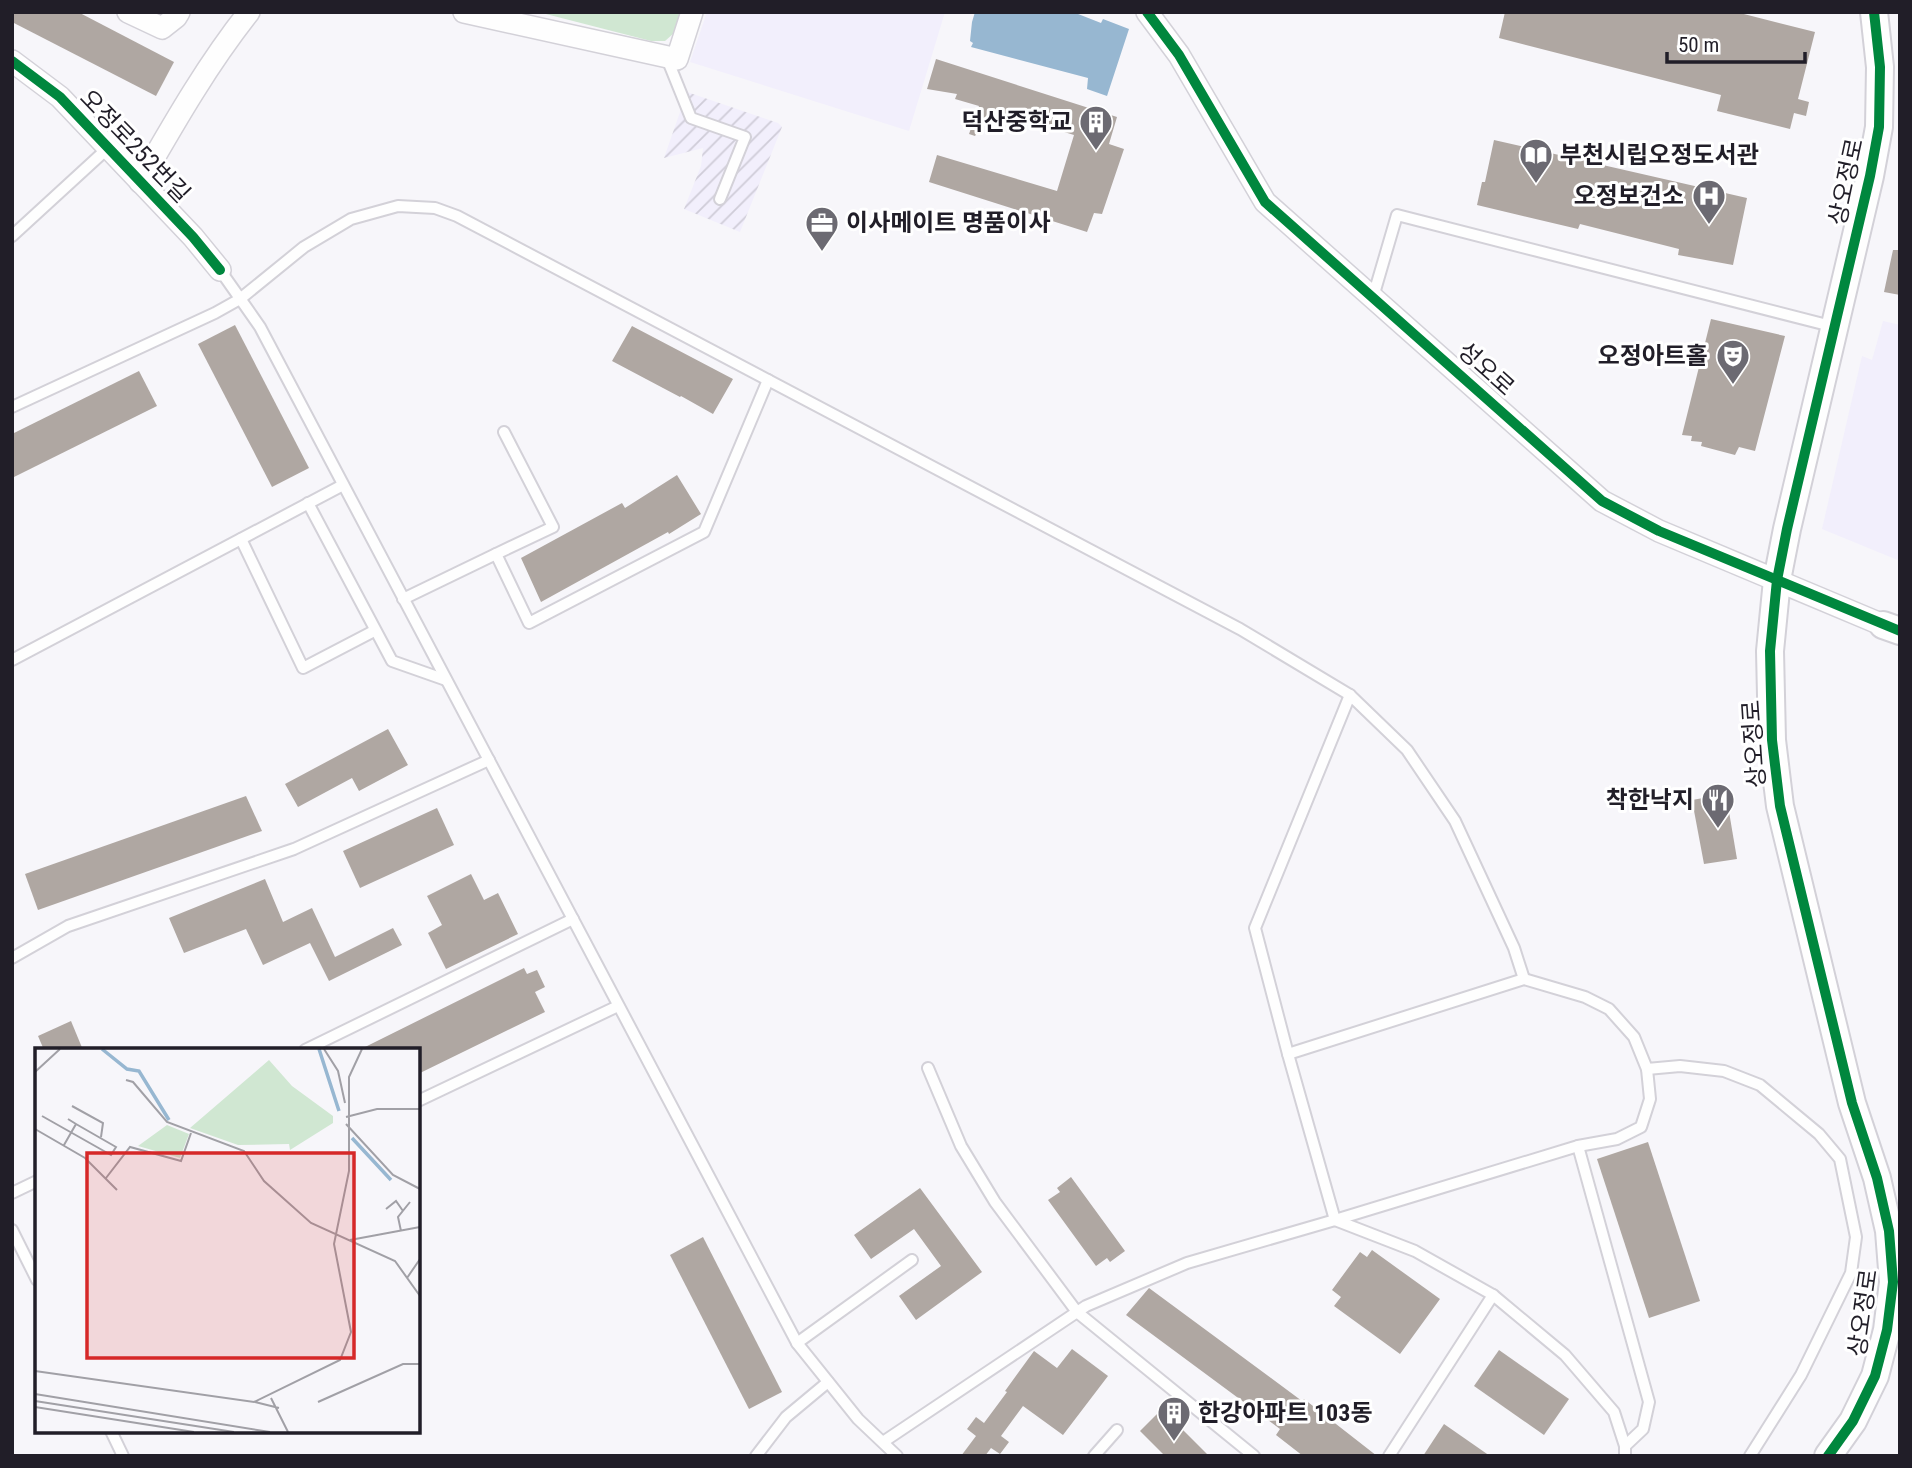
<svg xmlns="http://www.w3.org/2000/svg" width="1912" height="1468" viewBox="0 0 1912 1468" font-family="'Roboto Condensed','Noto Sans KR',sans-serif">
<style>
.industrial{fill:url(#industrial-furrows)}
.built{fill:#f2effc}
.park{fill:#d0e7d2}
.water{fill:#97b7d1}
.building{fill:#afa7a2}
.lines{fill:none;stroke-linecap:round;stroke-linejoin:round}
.service-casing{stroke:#d3d1d8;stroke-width:14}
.minor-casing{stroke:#d3d1d8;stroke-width:24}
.tertiary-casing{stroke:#d3d1d8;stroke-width:30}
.service{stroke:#fefefe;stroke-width:10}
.minor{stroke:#fefefe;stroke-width:21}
.tertiary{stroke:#fefefe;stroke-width:26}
.cycleway-casing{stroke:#fff;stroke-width:15}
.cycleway{stroke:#00873e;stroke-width:10}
.labels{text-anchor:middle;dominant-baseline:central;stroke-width:6;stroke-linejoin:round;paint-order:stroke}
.poi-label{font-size:24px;font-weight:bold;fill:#211e28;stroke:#fff;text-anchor:end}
.street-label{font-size:24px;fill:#211e28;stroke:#fff}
.inset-river{fill:none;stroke:#97b7d1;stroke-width:3.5}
.inset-road{fill:none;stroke:#a1a0a6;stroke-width:2}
.view{fill:#d62828;fill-opacity:0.15;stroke:#d62828;stroke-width:3.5}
.inset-edge{fill:none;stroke:#211e28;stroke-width:3.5}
</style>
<defs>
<pattern id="industrial-furrows" width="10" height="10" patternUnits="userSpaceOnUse" patternTransform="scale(1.75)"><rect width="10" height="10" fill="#f2effc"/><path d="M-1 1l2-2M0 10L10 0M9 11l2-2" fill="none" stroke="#cfccd8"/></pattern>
</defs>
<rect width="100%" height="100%" fill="#f7f6fa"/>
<polygon class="industrial" points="687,92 778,123 782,127 740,232 684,209 701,166 703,148 664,158"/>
<g class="built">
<polygon points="707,12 945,12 909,131 690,62"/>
<polygon points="1883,321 1900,325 1900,561 1822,529 1862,356 1872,360"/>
</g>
<polygon class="park" points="538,12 681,12 674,33 665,41 651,41"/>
<polygon class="water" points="975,12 1073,12 1101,23 1103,19 1129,29 1107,96 1087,89 1088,78 971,47 973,43 970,41 972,22"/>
<g class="building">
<polygon points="12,12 78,12 174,62 156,96 12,22"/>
<polygon points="1505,12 1736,12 1815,32 1798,99 1809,102 1806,116 1794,113 1790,129 1717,111 1721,95 1499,38"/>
<polygon points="936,59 1117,117 1109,144 1124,149 1102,214 1094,213 1087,232 929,182 937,155 1057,191 1074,135 992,110 975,136 969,134 979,106 955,99 957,94 927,89"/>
<polygon points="1494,140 1747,198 1733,265 1678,255 1679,249 1580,224 1578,229 1477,205 1482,182 1485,182"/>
<polygon points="1893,250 1900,250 1900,295 1884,292"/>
<polygon points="1711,319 1785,336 1755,451 1739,447 1735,455 1701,446 1702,442 1691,441 1692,436 1682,435"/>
<polygon points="235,325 309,468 272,487 198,344"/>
<polygon points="632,326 733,379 713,414 681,396 680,397 612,361"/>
<polygon points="139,371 157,406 12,478 12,434"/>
<polygon points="677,475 701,514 669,534 668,532 541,602 521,558 622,503 625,508"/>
<polygon points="388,729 408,765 359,791 352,778 298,807 285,784"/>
<polygon points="1726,794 1737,859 1704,864 1692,800"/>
<polygon points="246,796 262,831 38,910 25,874"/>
<polygon points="437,808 454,845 360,888 343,851"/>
<polygon points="471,874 484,900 498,893 518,934 446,969 428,933 442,925 427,896"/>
<polygon points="265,879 283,922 312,908 335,957 393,928 402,945 329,981 310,943 263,965 246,929 184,953 169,918"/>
<polygon points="524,968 527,974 537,970 545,987 535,992 545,1012 418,1074 418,1050 359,1050"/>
<polygon points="71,1021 83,1050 44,1050 38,1036"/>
<polygon points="1648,1142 1700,1301 1649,1318 1597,1159"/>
<polygon points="1071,1177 1125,1251 1110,1262 1107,1258 1096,1266 1048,1200 1060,1192 1057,1188"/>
<polygon points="920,1188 982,1272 916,1320 899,1296 941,1266 914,1229 871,1259 854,1235"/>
<polygon points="703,1237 782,1392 749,1409 670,1255"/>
<polygon points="1372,1250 1440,1299 1400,1354 1334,1306 1341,1297 1332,1290 1360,1252 1367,1257"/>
<polygon points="1149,1288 1302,1401 1304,1399 1377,1456 1303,1456 1276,1435 1280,1429 1126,1315"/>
<polygon points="1072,1349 1108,1376 1063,1435 1023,1406 1001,1436 1009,1442 1000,1454 991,1448 985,1456 961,1456 976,1436 967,1429 976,1417 984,1423 1007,1392 1005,1391 1034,1351 1057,1368"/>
<polygon points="1499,1350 1569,1399 1544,1435 1474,1386"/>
<polygon points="1162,1409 1209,1456 1165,1456 1140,1431"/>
<polygon points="1444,1424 1490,1456 1423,1456"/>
</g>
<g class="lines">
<defs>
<g id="service">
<polyline points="666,56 691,118 745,137 720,199"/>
<polyline points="12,236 108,148"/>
<polyline points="220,270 260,327 797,1343 858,1419 897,1456"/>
<polyline points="1373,297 1397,215 1835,327"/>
<polyline points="12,407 215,313 240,299 304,247 351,219 398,206 435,208 457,216 1240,629 1350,695 1407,750 1455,821 1514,948 1524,979"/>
<polyline points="308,503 392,661 446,680"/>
<polyline points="241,539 303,668 374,631"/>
<polyline points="496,554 553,527 504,432"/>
<polyline points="403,599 496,554 529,623 704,532 768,380"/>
<polyline points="12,660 343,485"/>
<polyline points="1350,695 1255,928 1288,1054 1335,1220 1415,1251 1493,1295 1565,1355 1614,1412 1625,1446 1625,1456"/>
<polyline points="12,958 68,926 294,849 489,760"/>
<polyline points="305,1050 573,919"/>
<polyline points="928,1068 961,1146 995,1202 1077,1312 1254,1456"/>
<polyline points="1647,1069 1680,1066 1724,1071 1760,1085 1819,1134 1840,1159 1856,1237 1851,1273 1801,1375 1750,1456"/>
<polyline points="418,1101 618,1006"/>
<polyline points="1578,1146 1649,1402 1643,1429 1625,1446"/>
<polyline points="12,1193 37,1181"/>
<polyline points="12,1230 37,1280"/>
<polyline points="797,1343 912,1260"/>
<polyline points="111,1431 123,1456"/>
<polyline points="883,1442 1086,1306 1187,1263 1335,1220 1578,1146 1617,1139 1641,1127 1650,1099 1647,1069 1634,1037 1609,1009 1585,997 1524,979 1288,1054"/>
<polyline points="756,1456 786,1417 828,1382"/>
<polyline points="1094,1456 1117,1430"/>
<polyline points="1389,1456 1493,1295"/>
</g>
<g id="minor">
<polyline points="128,12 162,28 176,17 179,12"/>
<polyline points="464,12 677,59 692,12"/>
<polyline points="1147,12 1179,55 1265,202 1602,501 1659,531 1883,625"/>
<polyline points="12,61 60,97 193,237 220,270"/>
<path d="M140,182c34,-59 67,-117 109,-170"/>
</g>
<g id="tertiary">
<polyline points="1883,625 1900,631"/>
<polyline points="1828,1456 1853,1421 1875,1376 1887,1330 1893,1282 1889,1231 1877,1178 1852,1103 1780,806 1772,740 1770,651 1777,580 1787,529 1870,176 1879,127 1880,67 1874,12"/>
</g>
</defs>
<use href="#service" class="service-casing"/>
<use href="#minor" class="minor-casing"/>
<use href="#tertiary" class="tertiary-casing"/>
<use href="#service" class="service"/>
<use href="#minor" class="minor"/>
<use href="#tertiary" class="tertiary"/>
<defs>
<g id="cycleway">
<polyline points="1147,12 1179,55 1265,202 1602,501 1659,531 1900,631"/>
<polyline points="12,61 60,97 193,237 220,270"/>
<polyline points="1828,1456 1853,1421 1875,1376 1887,1330 1893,1282 1889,1231 1877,1178 1852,1103 1780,806 1772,740 1770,651 1777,580 1787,529 1870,176 1879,127 1880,67 1874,12"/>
</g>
</defs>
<use href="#cycleway" class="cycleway-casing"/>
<use href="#cycleway" class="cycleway"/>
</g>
<defs>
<symbol id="building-pin" viewBox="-11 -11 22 30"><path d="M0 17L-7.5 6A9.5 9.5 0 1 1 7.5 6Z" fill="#6c6a72" stroke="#fff"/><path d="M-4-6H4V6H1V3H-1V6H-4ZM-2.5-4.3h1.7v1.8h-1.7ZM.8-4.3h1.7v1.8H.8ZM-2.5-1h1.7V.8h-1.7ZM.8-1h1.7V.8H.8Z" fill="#fff"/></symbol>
<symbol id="library-pin" viewBox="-11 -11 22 30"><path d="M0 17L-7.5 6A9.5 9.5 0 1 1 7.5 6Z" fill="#6c6a72" stroke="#fff"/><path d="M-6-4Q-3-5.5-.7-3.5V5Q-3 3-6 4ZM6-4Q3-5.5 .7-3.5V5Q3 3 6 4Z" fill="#fff"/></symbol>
<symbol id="hospital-pin" viewBox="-11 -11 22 30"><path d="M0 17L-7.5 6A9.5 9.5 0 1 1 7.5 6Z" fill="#6c6a72" stroke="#fff"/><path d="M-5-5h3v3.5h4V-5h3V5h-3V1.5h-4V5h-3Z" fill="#fff"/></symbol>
<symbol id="office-pin" viewBox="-11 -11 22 30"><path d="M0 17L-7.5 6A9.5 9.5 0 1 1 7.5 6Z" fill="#6c6a72" stroke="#fff"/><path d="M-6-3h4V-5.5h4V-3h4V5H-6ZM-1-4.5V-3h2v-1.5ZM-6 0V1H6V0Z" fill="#fff"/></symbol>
<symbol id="theatre-pin" viewBox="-11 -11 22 30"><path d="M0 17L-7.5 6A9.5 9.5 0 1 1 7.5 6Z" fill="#6c6a72" stroke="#fff"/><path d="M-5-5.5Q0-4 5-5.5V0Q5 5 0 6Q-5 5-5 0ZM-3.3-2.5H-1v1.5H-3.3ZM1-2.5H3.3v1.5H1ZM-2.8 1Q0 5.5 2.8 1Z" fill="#fff"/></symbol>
<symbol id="restaurant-pin" viewBox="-11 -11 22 30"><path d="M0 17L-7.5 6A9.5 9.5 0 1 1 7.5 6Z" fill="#6c6a72" stroke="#fff"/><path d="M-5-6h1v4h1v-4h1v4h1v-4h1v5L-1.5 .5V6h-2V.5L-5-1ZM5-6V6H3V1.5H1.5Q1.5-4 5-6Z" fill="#fff"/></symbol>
</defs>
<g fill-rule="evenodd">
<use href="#building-pin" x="1077" y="103" width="38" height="52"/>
<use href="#library-pin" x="1517" y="136" width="38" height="52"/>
<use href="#hospital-pin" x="1690" y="177" width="38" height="52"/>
<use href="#office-pin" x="803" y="204" width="38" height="52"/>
<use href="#theatre-pin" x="1714" y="337" width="38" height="52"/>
<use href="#restaurant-pin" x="1699" y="781" width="38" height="52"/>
<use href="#building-pin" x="1155" y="1394" width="38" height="52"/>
</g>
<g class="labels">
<g class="poi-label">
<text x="1072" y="122">덕산중학교</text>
<text x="1560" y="155" text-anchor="start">부천시립오정도서관</text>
<text x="1684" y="196">오정보건소</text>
<text x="846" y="223" text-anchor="start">이사메이트 명품이사</text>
<text x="1708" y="356">오정아트홀</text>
<text x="1694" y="800">착한낙지</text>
<text x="1198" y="1413" text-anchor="start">한강아파트 103동</text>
</g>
<g class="street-label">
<text transform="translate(135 146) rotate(46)">오정로252번길</text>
<text transform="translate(1846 182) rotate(-78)">상오정로</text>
<text transform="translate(1486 369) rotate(42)">성오로</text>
<text transform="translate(1754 744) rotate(-94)">상오정로</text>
<text transform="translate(1863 1313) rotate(-82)">상오정로</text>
</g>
</g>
<g transform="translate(35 1048)">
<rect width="385" height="385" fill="#f7f6fa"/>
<path d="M234,12l23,26 41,30v7l-43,27 -1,-6 -51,1 -48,-17zM132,77l22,9 -9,24 -42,-12z" fill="#d0e7d2"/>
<path class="inset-river" d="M67,1l25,20 12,2 30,49M284,1l20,62M317,90l39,42"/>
<path class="inset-road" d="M289,1l14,22 7,32M0,24l25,-23M91,32l7,2 34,40 77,29 20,30 47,42 84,38 25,35M37,58l31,17 -2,14M7,68l69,39 5,-8 -40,-23M311,69l31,-8h43M311,76l47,51 27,14M0,81l50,29 32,32M29,97l12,-21 -8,-5M71,130l24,-31 51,14 10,-28M351,161l10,-8 7,10M366,183l-3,-14 12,-15M315,192l70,-13M372,230l13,-19M0,323l219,31 86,-42 11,-28 -17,-88 15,-73v-94l13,-28M0,346l235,38M236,350l17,34M0,353l199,31M220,354l24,6M283,354l85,-38h17M0,359l159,25"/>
<path class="view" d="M52,105h267v205h-267z"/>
<rect width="385" height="385" class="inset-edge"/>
</g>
<rect width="1912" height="1468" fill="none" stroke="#211e28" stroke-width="28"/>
<path d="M1667 52v10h138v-10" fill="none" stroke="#211e28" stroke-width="3.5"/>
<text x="1678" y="52" font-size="21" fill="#211e28" stroke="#ffffff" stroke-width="5" paint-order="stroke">50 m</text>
</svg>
